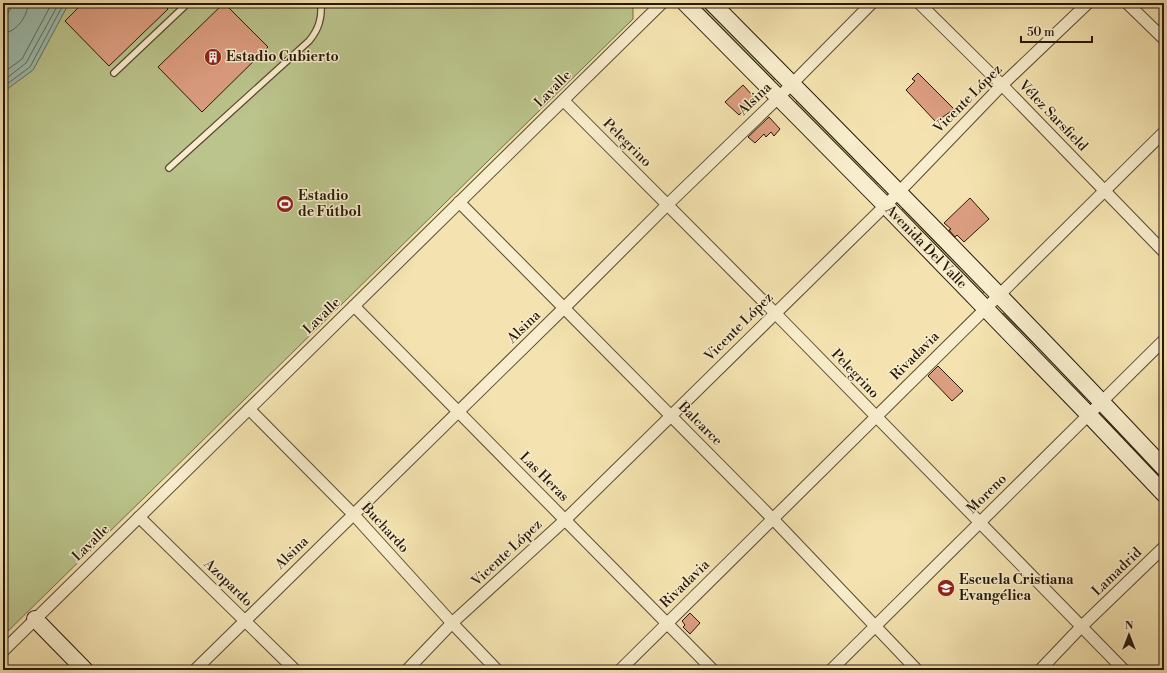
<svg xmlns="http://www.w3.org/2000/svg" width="1167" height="673" viewBox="0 0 1167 673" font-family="'Libre Bodoni',serif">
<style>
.green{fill:#bbc48c;stroke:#716e4a}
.water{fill:#9cbeae;stroke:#6d7c6c}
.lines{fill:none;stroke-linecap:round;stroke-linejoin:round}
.shore{stroke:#626b5b;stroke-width:1}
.building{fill:#de9f82;stroke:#271808}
.lane-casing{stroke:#5a4b32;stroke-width:8}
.street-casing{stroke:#5a4b32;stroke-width:13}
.secondary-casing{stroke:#271808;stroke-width:18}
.lane{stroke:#f8edcc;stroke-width:5.5}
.street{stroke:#f8edcc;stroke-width:11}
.secondary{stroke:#f8edcc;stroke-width:16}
.labels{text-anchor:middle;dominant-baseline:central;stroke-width:3;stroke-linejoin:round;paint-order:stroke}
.poi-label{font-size:14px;font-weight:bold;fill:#271808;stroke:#f8edcc;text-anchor:start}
.street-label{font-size:14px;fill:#271808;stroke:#f8edcc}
</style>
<rect width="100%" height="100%" fill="#f4e3b0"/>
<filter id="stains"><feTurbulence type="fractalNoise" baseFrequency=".005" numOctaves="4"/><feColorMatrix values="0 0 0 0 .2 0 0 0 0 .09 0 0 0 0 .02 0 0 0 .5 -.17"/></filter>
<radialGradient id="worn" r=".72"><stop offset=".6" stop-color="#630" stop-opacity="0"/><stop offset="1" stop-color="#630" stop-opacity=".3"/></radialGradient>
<g class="green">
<polygon points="3,3 14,3 3,21"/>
<polygon points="69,3 633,3 633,19 3,636 3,92 33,70"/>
<polygon points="697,3 701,3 775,78 773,81"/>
<polygon points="797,101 878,183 876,185 795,103"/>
<polygon points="903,209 984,292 982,294 901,211"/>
<polygon points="1003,313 1085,395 1083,398 1001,315"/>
<polygon points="1105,419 1164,479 1164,483 1102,421"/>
</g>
<polygon class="water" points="14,3 69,3 33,70 3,92 3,21"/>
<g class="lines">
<g class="shore">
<path d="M3,33c13,0 25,-17 25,-30"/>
<polyline points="3,73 22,59 52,3"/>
<polyline points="3,81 26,63 59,3"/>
<polyline points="3,87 30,67 64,3"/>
</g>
</g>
<g class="building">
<polygon points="83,3 162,3 168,9 109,66 65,21"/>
<polygon points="224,3 268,47 202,112 158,67"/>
<polygon points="918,73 954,109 936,122 906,90 915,81 912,79"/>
<polygon points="743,85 753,96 752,103 739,115 725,102"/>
<polygon points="769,117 780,129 774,136 771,132 766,137 764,134 755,143 748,137"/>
<polygon points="970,198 989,219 964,242 957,235 955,237 949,230 951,229 944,223"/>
<polygon points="938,366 963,391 952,401 928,376"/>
<polygon points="690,613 700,623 690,634 683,627 685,625 682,621"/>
</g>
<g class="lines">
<defs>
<g id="lane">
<polyline points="114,73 188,3"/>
<path d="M169,168l140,-127c10,-12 13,-23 12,-38"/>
</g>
<g id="street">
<polyline points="919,3 1002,85 1164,252"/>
<polyline points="1127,3 1164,39"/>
<polyline points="564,101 775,313 1124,670"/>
<polyline points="459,202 773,519 917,670"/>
<polyline points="354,306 713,670"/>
<polyline points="249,409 354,515 452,623 497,670"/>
<polyline points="139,517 295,670"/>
<polyline points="3,651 662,3"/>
<polyline points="195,670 564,308 667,205 778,98 872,3"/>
<polyline points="407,670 452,623 565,520 899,192 1002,85 1088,3"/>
<polyline points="620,670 1164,132"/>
<polyline points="831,670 1164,340"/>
<polyline points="1040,670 1081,627 1164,547"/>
</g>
<g id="secondary">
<path id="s1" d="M685,3l200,202 204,210 75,79"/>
<path d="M712,3c152,154 304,307 452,465"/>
<polyline points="35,619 85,670"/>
</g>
</defs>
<use href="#lane" class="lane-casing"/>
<use href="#street" class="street-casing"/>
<use href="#secondary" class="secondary-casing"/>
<use href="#lane" class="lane"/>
<use href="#street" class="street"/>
<use href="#secondary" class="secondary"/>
</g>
<defs>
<symbol id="building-disc" viewBox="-11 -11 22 22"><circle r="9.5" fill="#8f2418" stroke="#f8edcc"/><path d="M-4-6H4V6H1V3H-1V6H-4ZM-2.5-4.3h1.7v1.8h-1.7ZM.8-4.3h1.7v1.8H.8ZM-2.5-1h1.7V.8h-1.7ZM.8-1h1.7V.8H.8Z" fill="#fff"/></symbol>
<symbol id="stadium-disc" viewBox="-11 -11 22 22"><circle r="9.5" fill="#8f2418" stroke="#f8edcc"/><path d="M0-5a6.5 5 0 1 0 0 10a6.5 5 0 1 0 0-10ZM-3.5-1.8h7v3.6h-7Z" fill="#fff"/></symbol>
<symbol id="school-disc" viewBox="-11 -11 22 22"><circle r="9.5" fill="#8f2418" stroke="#f8edcc"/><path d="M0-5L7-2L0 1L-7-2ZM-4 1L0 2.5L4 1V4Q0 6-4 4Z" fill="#fff"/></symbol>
</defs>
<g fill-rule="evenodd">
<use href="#building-disc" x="203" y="47" width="20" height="20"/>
<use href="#stadium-disc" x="275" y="194" width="20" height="20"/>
<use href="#school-disc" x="936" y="578" width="20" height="20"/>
</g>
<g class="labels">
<g class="poi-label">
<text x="226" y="57">Estadio Cubierto</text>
<text x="298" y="196">Estadio<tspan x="298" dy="16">de Fútbol</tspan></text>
<text x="959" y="580">Escuela Cristiana<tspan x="959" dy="16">Evangélica</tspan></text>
</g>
<g class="street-label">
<text transform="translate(553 89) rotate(-45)">Lavalle</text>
<text transform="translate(755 99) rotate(-44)">Alsina</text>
<text transform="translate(968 99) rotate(-45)">Vicente López</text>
<text transform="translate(1053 116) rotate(46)">Vélez Sarsfield</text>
<text transform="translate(627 143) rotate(45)">Pelegrino</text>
<text stroke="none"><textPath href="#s1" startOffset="343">Avenida Del Valle</textPath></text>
<text transform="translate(322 316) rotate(-44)">Lavalle</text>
<text transform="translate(524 327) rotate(-44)">Alsina</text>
<text transform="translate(739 327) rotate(-45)">Vicente López</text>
<text transform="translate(915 356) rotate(-45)">Rivadavia</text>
<text transform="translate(855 374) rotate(46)">Pelegrino</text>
<text transform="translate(700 424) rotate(45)">Balcarce</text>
<text transform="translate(544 477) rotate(45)">Las Heras</text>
<text transform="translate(987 494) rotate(-45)">Moreno</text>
<text transform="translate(385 528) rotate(47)">Buchardo</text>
<text transform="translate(91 543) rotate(-44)">Lavalle</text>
<text transform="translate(292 553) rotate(-44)">Alsina</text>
<text transform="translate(507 553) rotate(-43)">Vicente López</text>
<text transform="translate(1117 572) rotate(-44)">Lamadrid</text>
<text transform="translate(228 583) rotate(44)">Azopardo</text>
<text transform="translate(685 584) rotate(-44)">Rivadavia</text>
</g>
</g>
<rect width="1167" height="673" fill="none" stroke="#f4e3b0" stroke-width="16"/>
<rect x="4" y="4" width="1159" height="665" fill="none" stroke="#271808" stroke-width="2"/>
<rect x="8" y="8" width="1151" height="657" fill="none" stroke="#271808"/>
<g transform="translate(1129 635)" stroke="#f8edcc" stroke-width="3" paint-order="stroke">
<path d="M0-3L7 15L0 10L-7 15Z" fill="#271808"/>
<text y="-6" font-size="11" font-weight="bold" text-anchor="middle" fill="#271808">N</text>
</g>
<path d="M1021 36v6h71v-6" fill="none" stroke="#271808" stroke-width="2"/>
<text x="1027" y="36" font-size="12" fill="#271808" stroke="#f8edcc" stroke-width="3" paint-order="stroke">50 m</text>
<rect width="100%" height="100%" filter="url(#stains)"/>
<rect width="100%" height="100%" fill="url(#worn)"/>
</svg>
